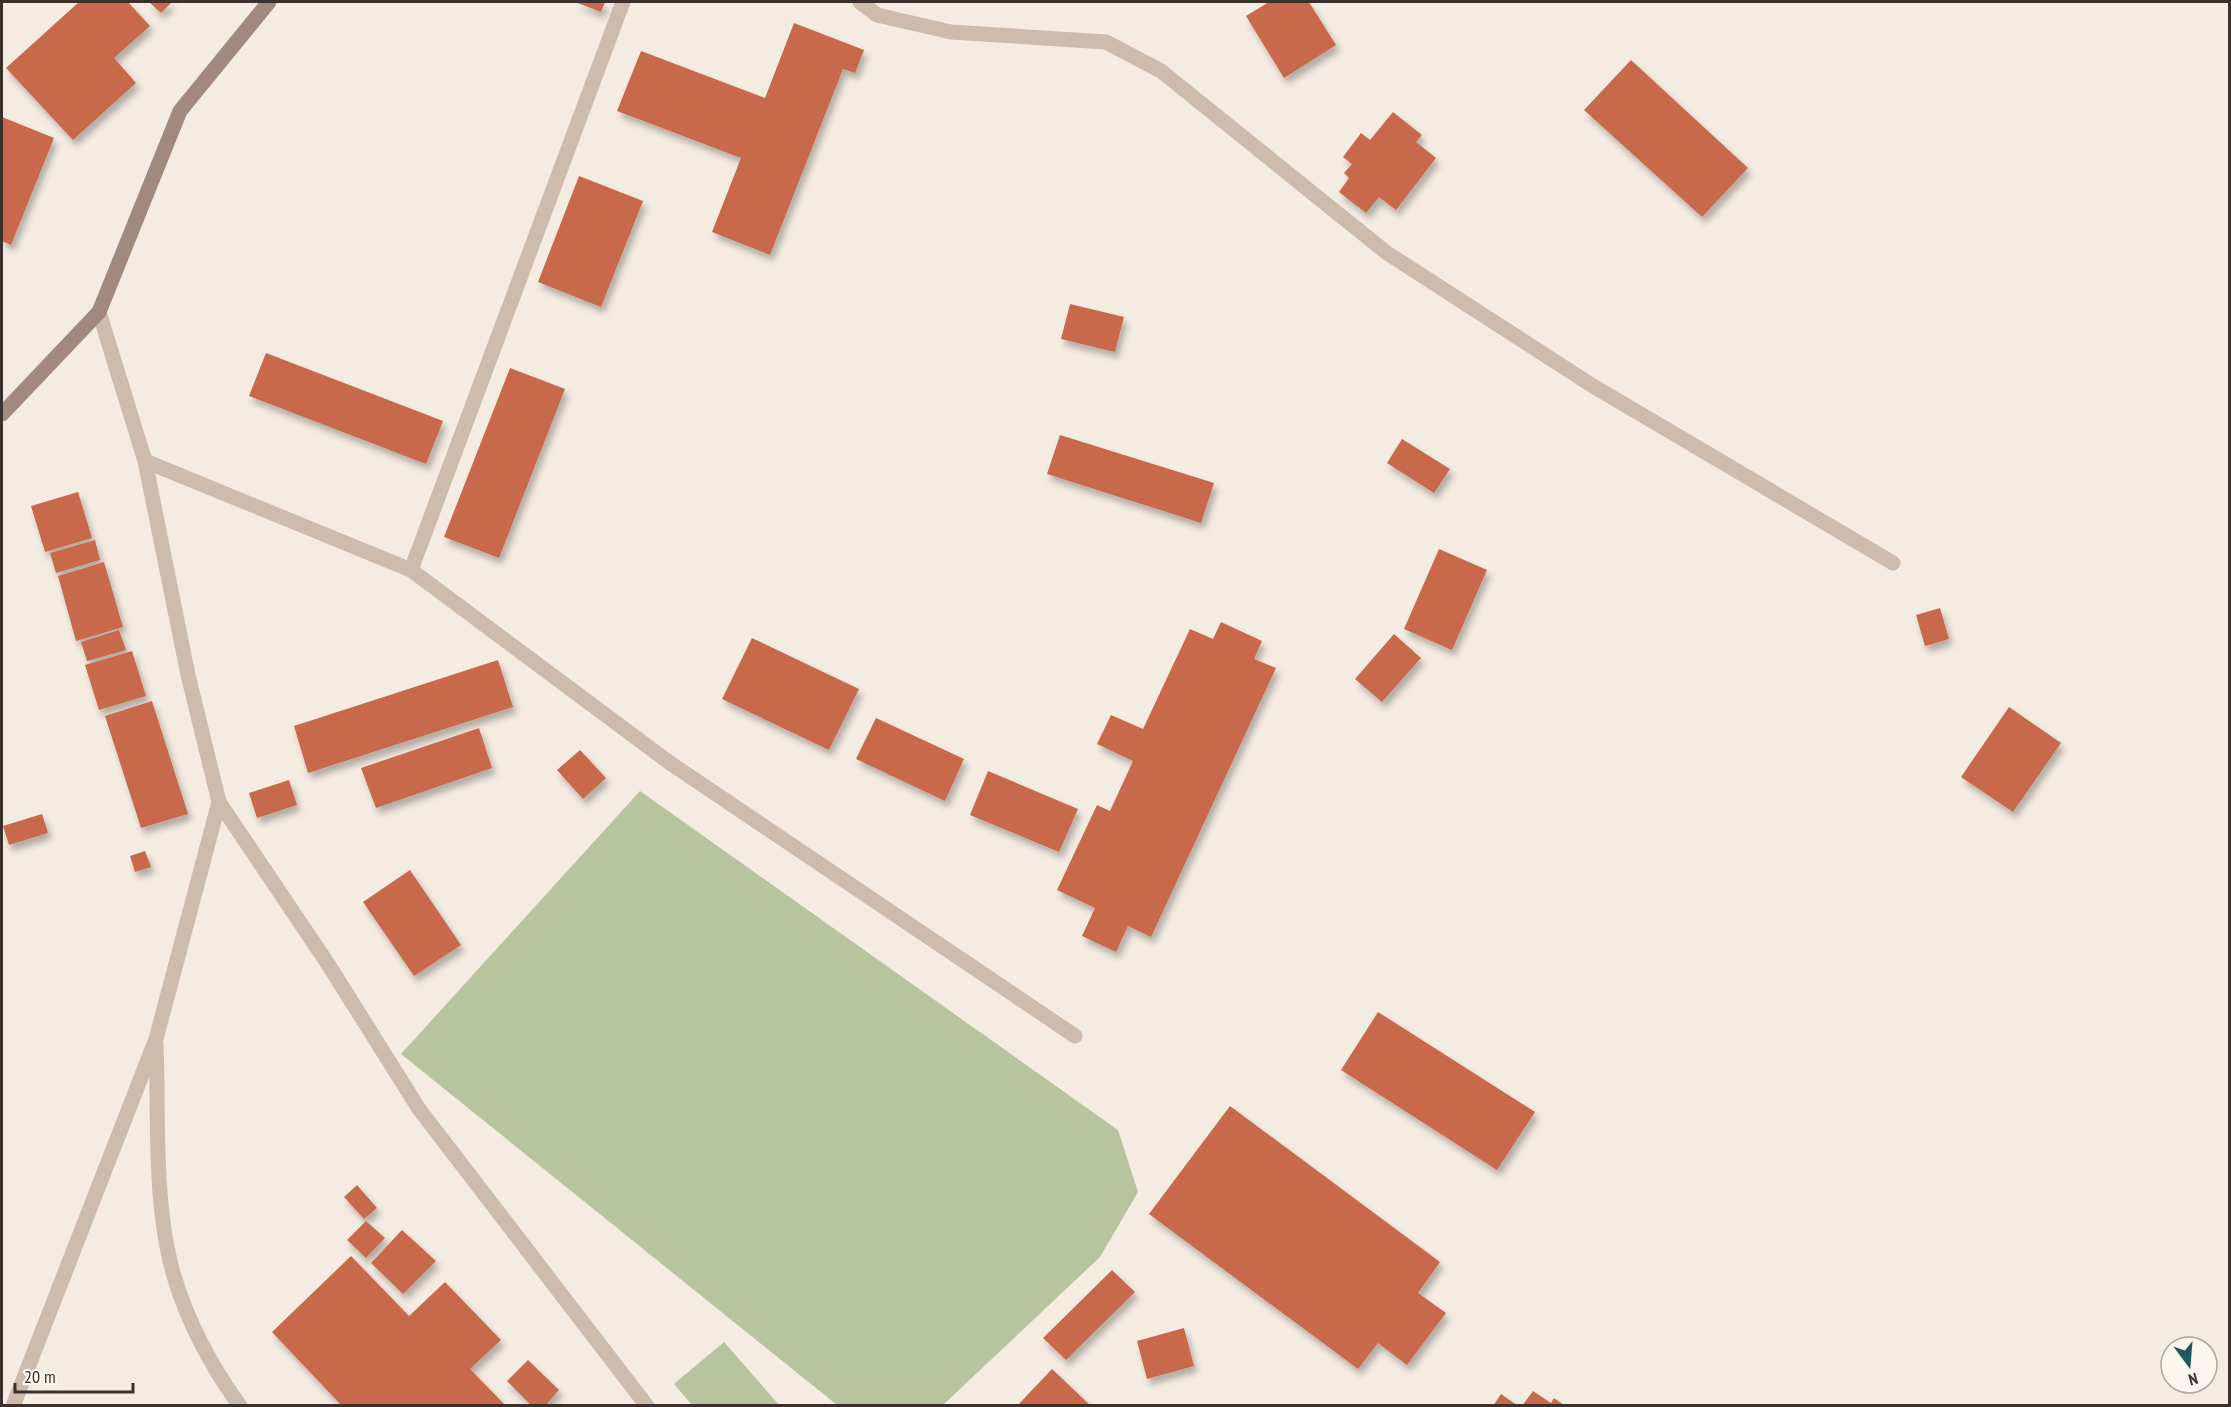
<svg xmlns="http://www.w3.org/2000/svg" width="2231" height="1407" viewBox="0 0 2231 1407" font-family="'PT Sans Narrow',sans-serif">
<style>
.green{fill:#b8c4a0}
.building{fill:#c8694b;filter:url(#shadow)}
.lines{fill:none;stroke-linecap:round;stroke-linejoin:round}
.street{stroke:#cdbbac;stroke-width:15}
.secondary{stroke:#a18a7d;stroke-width:15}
</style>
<defs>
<filter id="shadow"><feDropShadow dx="3.5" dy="6" stdDeviation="3" flood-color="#0004"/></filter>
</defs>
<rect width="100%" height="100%" fill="#f4ebe1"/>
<g class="green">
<polygon points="640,791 1118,1130 1138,1192 1100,1257 943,1405 837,1405 401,1054"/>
<polygon points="724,1342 779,1405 692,1405 674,1384"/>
</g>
<g class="building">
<polygon points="79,2 128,2 150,26 114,58 136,83 73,140 6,68"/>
<polygon points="149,2 172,2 161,13"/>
<polygon points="575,2 605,2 601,12"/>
<polygon points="1269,2 1309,2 1336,45 1284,78 1246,16"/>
<polygon points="794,23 864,50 855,73 843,69 770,255 712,232 741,158 617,111 641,51 765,98"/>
<polygon points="1631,60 1748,168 1702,217 1584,110"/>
<polygon points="1393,112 1422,135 1416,142 1436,158 1396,210 1379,197 1366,213 1339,192 1349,178 1344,173 1352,164 1343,157 1361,133 1370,140"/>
<polygon points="2,117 54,138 11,245 2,241"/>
<polygon points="579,176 643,201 601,307 538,282"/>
<polygon points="1070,304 1124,317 1115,352 1061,339"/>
<polygon points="266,353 443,421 426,464 249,396"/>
<polygon points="510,368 565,389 499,558 444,537"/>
<polygon points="1060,435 1214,483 1201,523 1047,474"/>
<polygon points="1402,439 1450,469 1434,493 1387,463"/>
<polygon points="78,492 92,538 45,552 31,506"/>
<polygon points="95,540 100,560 56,573 50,553"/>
<polygon points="1439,549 1487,570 1452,650 1404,629"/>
<polygon points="104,562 123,627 76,641 58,576"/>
<polygon points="1940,608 1949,639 1925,646 1916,615"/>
<polygon points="1221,622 1262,641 1254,659 1276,668 1151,937 1128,926 1116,952 1082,936 1095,908 1057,890 1097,805 1110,811 1133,761 1097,744 1111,715 1143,729 1190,629 1213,639"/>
<polygon points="119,630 126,650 87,661 81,642"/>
<polygon points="1394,634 1421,658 1382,702 1355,679"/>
<polygon points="752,638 859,689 829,750 722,699"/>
<polygon points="132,651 146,696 99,710 85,665"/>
<polygon points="498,660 513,707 308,773 294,726"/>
<polygon points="152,701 188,814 141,828 105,716"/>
<polygon points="2009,707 2061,743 2013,812 1961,777"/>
<polygon points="876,718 964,759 945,801 856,759"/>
<polygon points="479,728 492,768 376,808 361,768"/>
<polygon points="580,750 606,778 583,799 557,770"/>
<polygon points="988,771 1078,809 1059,852 970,815"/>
<polygon points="289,780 297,805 257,818 249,793"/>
<polygon points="42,814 48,833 9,845 3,826"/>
<polygon points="145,851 151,867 135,872 130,856"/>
<polygon points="410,870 461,945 414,976 363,902"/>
<polygon points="1378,1012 1535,1112 1497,1170 1341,1070"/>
<polygon points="1230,1106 1440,1262 1418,1293 1446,1313 1407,1365 1378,1343 1358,1369 1149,1214"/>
<polygon points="357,1185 377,1208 364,1219 344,1197"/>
<polygon points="366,1221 385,1238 366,1258 347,1240"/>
<polygon points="402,1230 436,1261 403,1294 371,1263"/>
<polygon points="351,1256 409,1316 445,1282 501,1340 470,1369 506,1406 342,1406 272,1332"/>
<polygon points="1112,1270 1135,1292 1066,1360 1043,1338"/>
<polygon points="1184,1328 1194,1366 1147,1379 1137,1341"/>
<polygon points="528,1360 559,1390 545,1406 532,1406 507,1381"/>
<polygon points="1052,1369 1091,1406 1017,1406"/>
<polygon points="1533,1391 1551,1403 1554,1398 1565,1406 1522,1406"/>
<polygon points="1501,1394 1518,1406 1493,1406"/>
</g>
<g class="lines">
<g class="street">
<polyline points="860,2 877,15 951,32 1106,42 1161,71 1387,253 1593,386 1893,563"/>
<polyline points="99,312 145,461 188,675 219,802 328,964 419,1109 647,1406"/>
<polyline points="145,461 411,570 670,763 1075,1036"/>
<polyline points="411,570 623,2"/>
<path d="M156,1045c3,74 -3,160 18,231 14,47 37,90 66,130"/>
<polyline points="13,1406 156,1039 219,802"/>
</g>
<polyline class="secondary" points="2,414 99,312 180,111 269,2"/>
</g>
<rect width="2231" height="1407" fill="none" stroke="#3b302b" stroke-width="6"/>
<g transform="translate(2189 1365) rotate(164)"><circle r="28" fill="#fbf5ee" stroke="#aea6a0" stroke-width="1.5"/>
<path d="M0-4.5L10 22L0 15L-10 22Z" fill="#1f5a5e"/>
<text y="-9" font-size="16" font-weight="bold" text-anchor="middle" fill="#3b302b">N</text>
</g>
<path d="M15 1383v9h118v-9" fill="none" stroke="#3b302b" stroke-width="3"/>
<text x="24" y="1383" font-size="18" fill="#3b302b" stroke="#fbf5ee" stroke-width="4.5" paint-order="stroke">20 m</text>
</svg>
